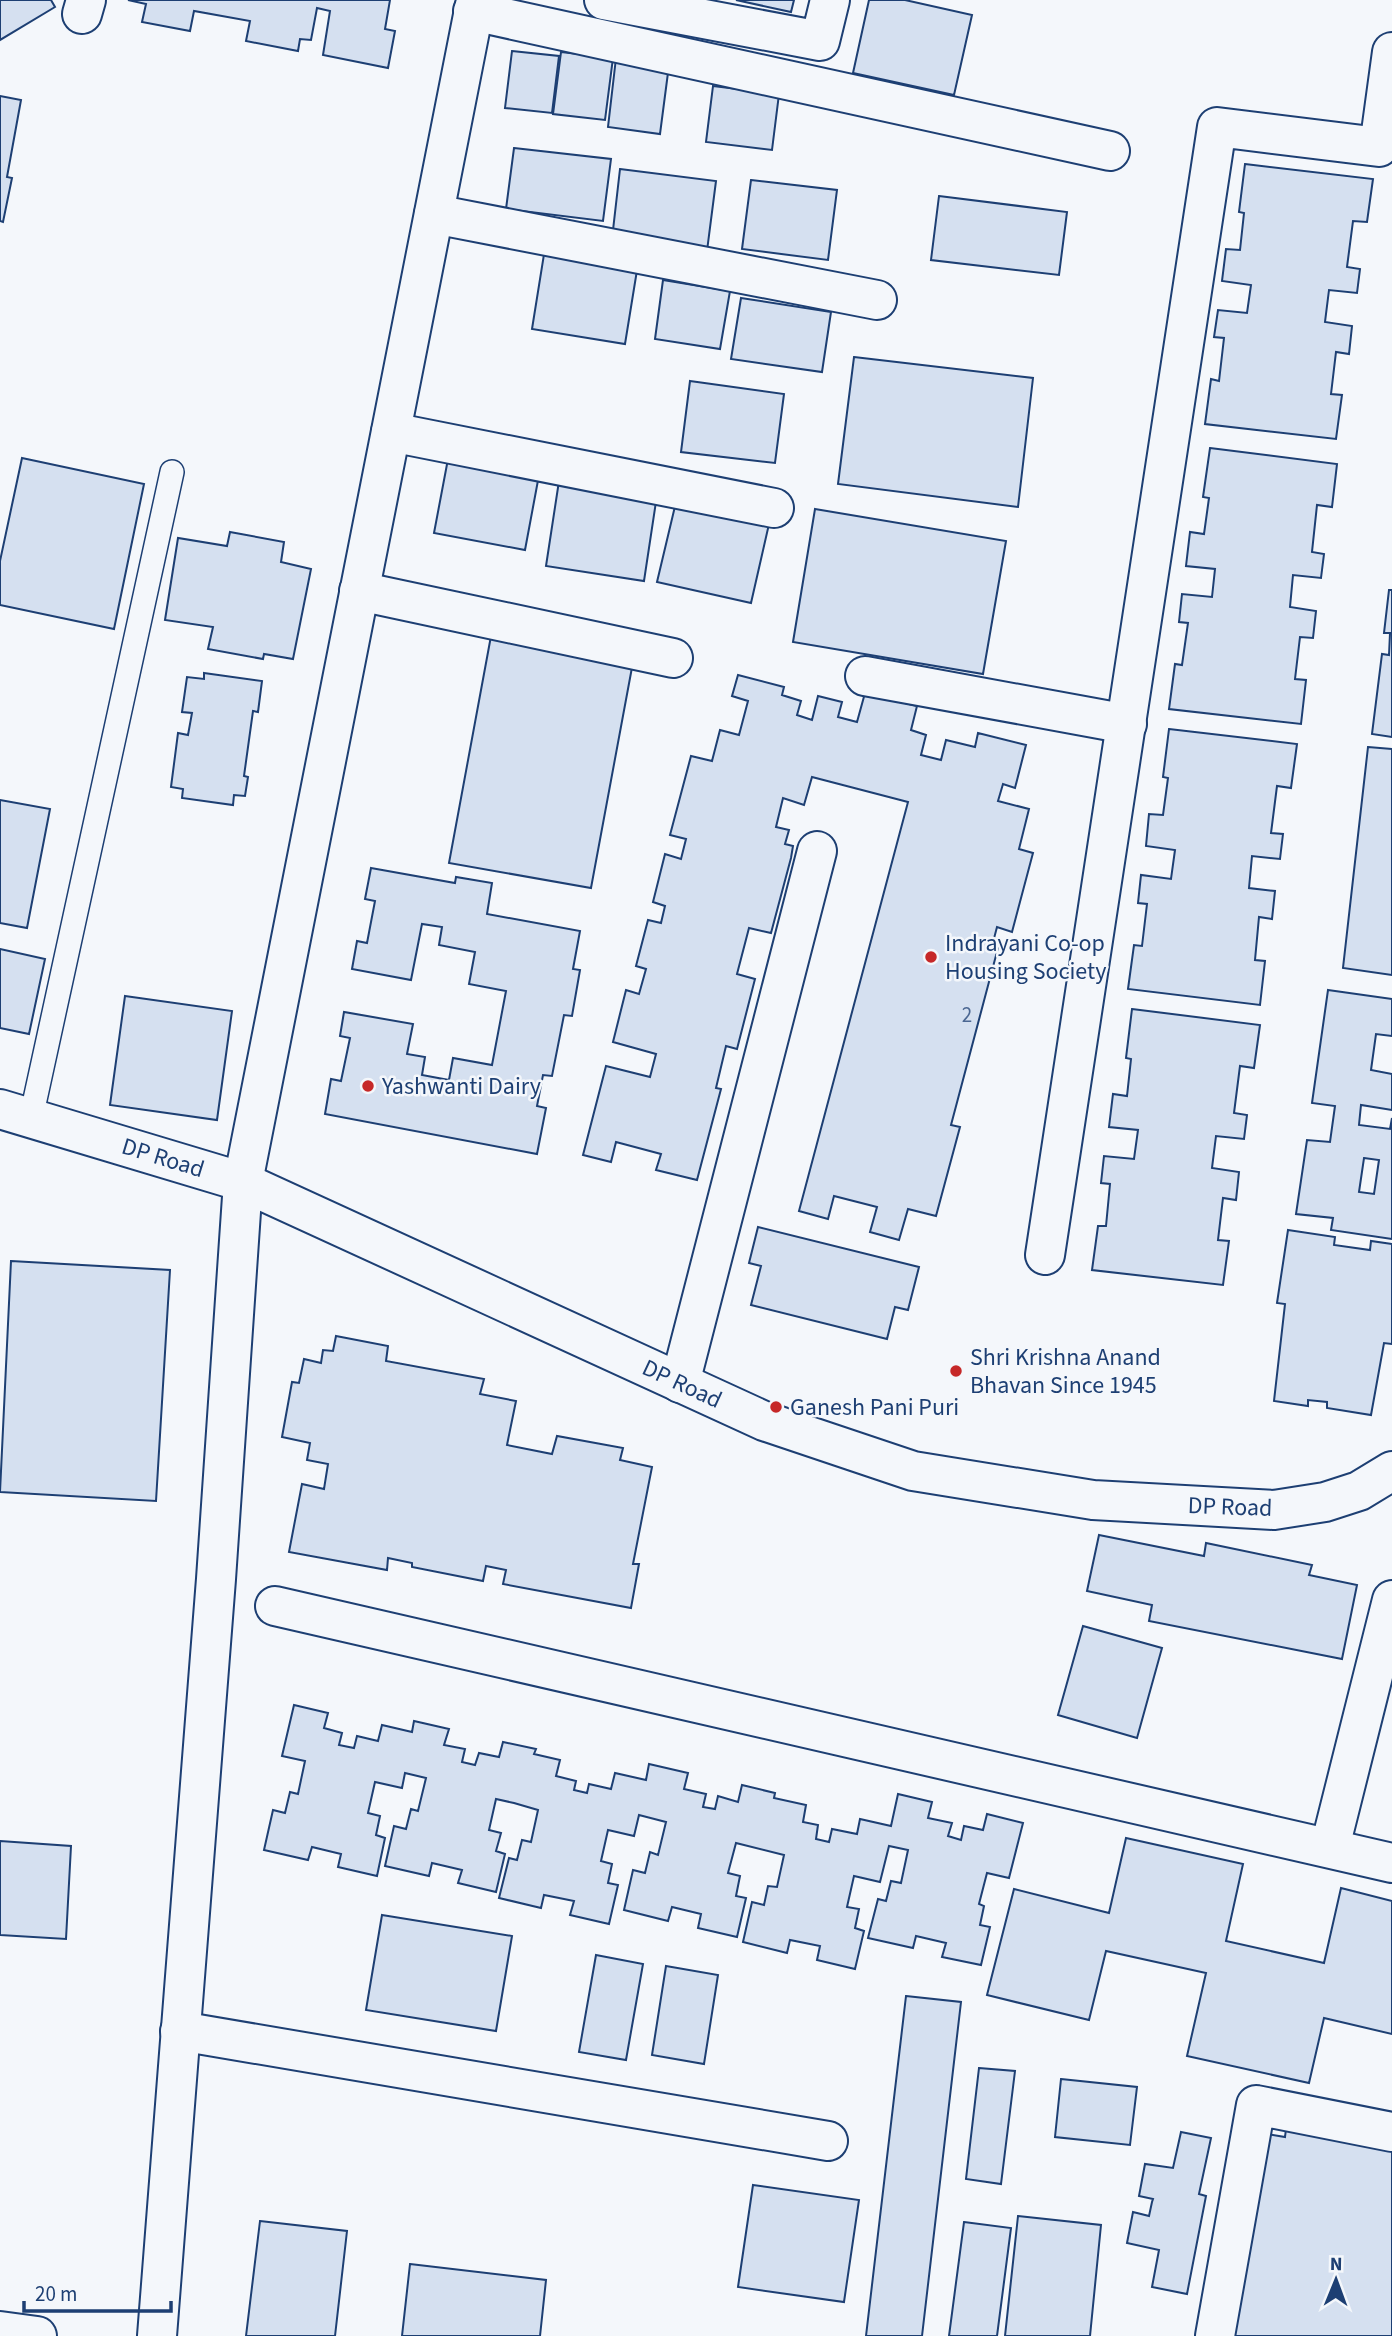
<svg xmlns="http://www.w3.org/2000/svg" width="1392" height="2336" viewBox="0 0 1392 2336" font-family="'Source Sans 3',sans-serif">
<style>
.building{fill:#d5e0f0;stroke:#1d3f73;stroke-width:2;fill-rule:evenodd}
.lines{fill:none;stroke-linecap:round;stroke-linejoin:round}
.service-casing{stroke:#1d3f73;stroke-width:26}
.minor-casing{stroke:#1d3f73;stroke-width:42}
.tertiary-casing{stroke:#1d3f73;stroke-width:42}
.service{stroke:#f4f7fb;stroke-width:23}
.minor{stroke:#f4f7fb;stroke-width:38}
.tertiary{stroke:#f4f7fb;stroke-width:38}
.poi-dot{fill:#c62828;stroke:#f4f7fb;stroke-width:2.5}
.labels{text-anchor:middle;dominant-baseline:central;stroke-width:5;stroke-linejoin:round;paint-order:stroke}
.number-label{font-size:21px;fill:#4b6792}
.poi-label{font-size:24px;fill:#1d3f73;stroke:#f4f7fb;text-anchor:start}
.street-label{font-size:24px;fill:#1d3f73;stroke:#f4f7fb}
</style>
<rect width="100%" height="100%" fill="#f4f7fb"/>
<g class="building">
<polygon points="0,0 51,0 55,7 0,40"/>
<polygon points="128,0 390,0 385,29 395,31 388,68 323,55 330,11 317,8 311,40 300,39 298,51 246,41 250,21 194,11 190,31 142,22 146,4"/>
<polygon points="736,0 794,0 791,12"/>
<polygon points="869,0 905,0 972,15 954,95 853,73"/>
<polygon points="512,51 559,56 552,113 505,108"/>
<polygon points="561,52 613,58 605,120 553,114"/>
<polygon points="616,58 669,65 660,134 608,127"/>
<polygon points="713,86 779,94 772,150 706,142"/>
<polygon points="0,96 21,100 7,177 12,178 3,222 0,221"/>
<polygon points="514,148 611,159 603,221 506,209"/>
<polygon points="1245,164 1373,179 1367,222 1353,221 1347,267 1360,269 1357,293 1329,290 1325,322 1352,326 1349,354 1336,352 1331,394 1342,395 1336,439 1205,424 1211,379 1219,381 1224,338 1214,337 1218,310 1247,313 1251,285 1222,281 1226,249 1240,250 1244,213 1239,212"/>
<polygon points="620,169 716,181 707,251 612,239"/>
<polygon points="751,180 837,190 828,260 742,249"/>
<polygon points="939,196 1067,212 1059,275 931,260"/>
<polygon points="545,248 638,264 625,344 532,329"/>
<polygon points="663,280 730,291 720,349 655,339"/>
<polygon points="741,298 831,312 822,372 731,359"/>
<polygon points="854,357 1033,378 1018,507 838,484"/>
<polygon points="690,381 784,394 775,463 681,452"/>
<polygon points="1210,448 1337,464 1332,507 1317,505 1312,552 1324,554 1321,578 1293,575 1290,607 1316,611 1313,638 1300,637 1295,679 1306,680 1301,724 1169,709 1175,664 1182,665 1188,623 1179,622 1182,594 1212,597 1215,569 1186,566 1190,532 1204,534 1209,498 1203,497"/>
<polygon points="22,458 144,484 114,629 0,605 0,561"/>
<polygon points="448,459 539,475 525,550 434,533"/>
<polygon points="559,481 657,495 644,581 546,566"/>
<polygon points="676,502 769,524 751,603 657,582"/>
<polygon points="815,509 1006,541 983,674 793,642"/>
<polygon points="230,532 284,542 281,562 311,569 293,659 264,654 263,659 208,649 213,627 165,620 178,538 227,546"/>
<polygon points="1389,590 1392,590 1392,737 1372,734 1382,654 1389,655 1390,633 1384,633"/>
<polygon points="491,636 633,662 591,888 449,863"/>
<polygon points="204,673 262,681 258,712 253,711 244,776 248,777 245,796 234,795 233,805 182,798 183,789 171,787 178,733 188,735 192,713 182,712 187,677 204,679"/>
<polygon points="738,675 784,687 782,695 801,701 797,715 812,720 818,696 842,702 838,717 857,722 865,693 917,706 911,730 926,735 921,755 941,760 946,740 975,747 978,733 1026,745 1015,788 1003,784 998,801 1029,809 1019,849 1033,853 1012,932 997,927 992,946 998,948 951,1125 960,1127 936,1216 908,1209 899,1240 870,1232 877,1207 834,1196 828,1219 799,1211 908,802 812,777 804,805 783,798 776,827 789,830 785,844 793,846 791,858 771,933 749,928 737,974 755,979 737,1049 726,1046 716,1088 721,1089 697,1180 656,1170 661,1154 616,1142 611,1162 583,1155 606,1066 650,1077 656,1054 613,1042 626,990 639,994 646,969 636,966 648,920 661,923 665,906 653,902 665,854 681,859 686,839 670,835 691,756 712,761 720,730 739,735 748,701 732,696"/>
<polygon points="1169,729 1297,744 1291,788 1277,786 1271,833 1283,834 1280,859 1252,856 1249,888 1275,891 1272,919 1259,917 1255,960 1265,961 1260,1005 1128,989 1134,945 1142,946 1147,904 1138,903 1141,875 1171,879 1175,850 1146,846 1149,814 1163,815 1168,778 1163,777"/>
<polygon points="1368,747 1392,749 1392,975 1343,968"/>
<polygon points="0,800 50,809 27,928 0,923"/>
<polygon points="371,868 455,883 456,877 492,883 487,914 580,931 573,969 580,970 572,1016 564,1015 552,1076 543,1075 537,1106 546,1108 537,1154 325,1114 331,1079 341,1081 350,1038 340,1036 344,1012 413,1024 407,1054 425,1057 422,1075 449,1080 453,1058 492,1065 506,991 469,984 475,952 439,945 442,927 422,924 411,980 352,969 357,941 367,943 375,901 365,899"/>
<polygon points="0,949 45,959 29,1034 0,1028"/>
<path d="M1328,990l64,9v37l-16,-2 -5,36 21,4v36l-31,-5 -2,20 31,4 2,-11v121l-61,-9 2,-12 -37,-4 11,-74 23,2 5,-36 -23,-3zM1364,1158l15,2 -5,34 -15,-2z"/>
<polygon points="125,996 232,1011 217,1120 110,1105"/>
<polygon points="1132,1009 1260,1025 1254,1068 1240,1066 1234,1113 1247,1115 1244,1139 1216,1136 1212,1168 1239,1172 1236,1200 1223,1198 1218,1240 1229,1241 1223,1285 1092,1270 1098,1226 1106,1226 1110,1184 1101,1183 1104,1156 1134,1159 1138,1130 1109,1127 1113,1094 1127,1096 1131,1059 1126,1058"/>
<polygon points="758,1227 919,1267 908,1310 895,1307 887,1339 751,1305 761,1266 749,1263"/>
<polygon points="1288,1230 1335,1237 1334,1245 1370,1250 1371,1241 1392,1244 1392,1344 1384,1343 1371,1415 1327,1408 1327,1402 1308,1400 1308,1406 1274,1401 1285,1304 1277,1303"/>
<polygon points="11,1261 170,1270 156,1501 0,1492"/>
<polygon points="336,1336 388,1346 386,1361 484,1379 480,1394 516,1401 507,1445 552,1454 557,1436 623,1448 620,1460 652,1467 633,1564 639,1564 631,1608 503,1584 506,1570 486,1566 483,1581 412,1567 412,1563 388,1558 387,1570 289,1552 302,1484 324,1489 328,1464 307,1460 310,1443 282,1437 292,1382 299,1383 304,1359 321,1363 323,1350 333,1351"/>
<polygon points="1099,1535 1204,1556 1206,1543 1312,1565 1309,1575 1357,1585 1342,1659 1149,1621 1152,1605 1087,1591"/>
<polygon points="1083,1626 1162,1648 1137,1738 1058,1715"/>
<polygon points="294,1705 328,1713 324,1728 342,1733 339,1745 354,1748 357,1736 378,1741 382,1725 412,1732 414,1721 449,1729 444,1745 465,1749 462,1762 475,1765 479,1753 499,1757 503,1742 536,1749 534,1754 560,1760 556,1776 576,1781 574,1790 587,1793 589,1784 611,1789 615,1773 646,1780 649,1764 688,1773 684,1789 706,1794 703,1807 715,1809 718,1796 738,1802 742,1785 775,1793 774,1798 806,1805 803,1822 818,1825 816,1839 829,1842 832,1829 857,1834 860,1819 891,1826 898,1794 932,1802 928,1818 952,1823 948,1836 961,1840 964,1826 983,1830 987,1814 1023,1823 1009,1878 987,1873 979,1904 984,1906 980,1925 990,1927 981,1965 942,1957 946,1943 916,1936 913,1948 868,1938 878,1899 886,1901 891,1881 901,1883 908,1850 889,1846 880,1882 854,1876 847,1907 859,1909 855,1928 864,1931 855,1969 817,1960 820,1946 790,1940 787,1953 743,1942 752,1902 764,1905 768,1886 777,1887 784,1855 736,1843 728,1873 740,1876 736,1896 746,1898 737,1937 698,1928 701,1914 672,1907 668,1921 624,1910 633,1870 645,1873 650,1852 658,1855 666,1822 639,1815 634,1836 608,1830 601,1861 612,1864 608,1883 618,1885 609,1924 570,1915 574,1901 544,1895 541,1908 499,1898 509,1858 517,1860 522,1840 531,1842 538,1810 514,1803 496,1799 489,1830 501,1833 496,1851 505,1854 496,1892 458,1883 462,1870 432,1863 429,1876 385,1866 394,1826 406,1829 411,1809 418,1811 426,1778 405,1773 402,1788 375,1782 368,1813 380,1816 376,1835 385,1838 377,1876 338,1867 341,1854 312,1847 308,1860 264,1850 273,1810 285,1813 290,1792 298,1794 305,1761 282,1756"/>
<polygon points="1126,1838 1243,1864 1226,1941 1324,1963 1341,1888 1392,1901 1392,2034 1324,2018 1309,2083 1187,2056 1206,1973 1106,1951 1089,2020 987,1995 1014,1889 1109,1913"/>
<polygon points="0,1841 71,1846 66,1939 0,1935"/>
<polygon points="382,1915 512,1936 496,2031 366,2010"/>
<polygon points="596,1955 643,1964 626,2060 579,2052"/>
<polygon points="666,1966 718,1975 704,2064 652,2055"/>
<polygon points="906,1996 961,2002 922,2336 866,2336"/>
<polygon points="979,2068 1015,2071 1001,2184 966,2179"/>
<polygon points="1061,2079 1137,2087 1130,2145 1055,2137"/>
<polygon points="1286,2129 1392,2148 1392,2336 1225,2336 1262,2133 1285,2137"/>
<polygon points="1181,2132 1211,2138 1199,2194 1206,2196 1187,2294 1152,2287 1159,2250 1127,2243 1133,2212 1149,2216 1152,2202 1153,2199 1139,2196 1145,2164 1173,2168"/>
<polygon points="753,2185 859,2200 844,2302 738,2287"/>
<polygon points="1018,2216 1101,2225 1090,2336 1005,2336"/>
<polygon points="260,2221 347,2231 335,2336 246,2336"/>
<polygon points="964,2222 1011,2228 997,2336 949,2336"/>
<polygon points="410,2264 546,2280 540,2336 402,2336"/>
</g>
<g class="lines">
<defs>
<polyline id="service" points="31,1118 172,472"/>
<g id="minor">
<polyline points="604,0 820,41 830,0"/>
<polyline points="473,11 1110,151"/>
<polyline points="82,14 86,0"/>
<polyline points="434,214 877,300"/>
<polyline points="391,432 774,508"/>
<polyline points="359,591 673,658"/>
<polyline points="865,676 1127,724"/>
<polyline points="1045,1255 1217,127 1379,147 1392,52"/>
<polyline points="680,1383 817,851"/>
<polyline points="275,1606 1392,1863"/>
<polyline points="1330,1847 1392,1600"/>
<polyline points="180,2031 828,2141"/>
<polyline points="0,2331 37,2336"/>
<polyline points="157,2336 216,1579 243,1182"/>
<polyline points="1215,2336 1256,2105 1392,2132"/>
</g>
<g id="tertiary">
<polyline points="0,1109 243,1182 764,1421 913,1471 1093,1500 1274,1510 1325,1502 1359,1491 1392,1471"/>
<polyline points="243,1182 476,0"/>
</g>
</defs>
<use href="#service" class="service-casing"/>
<use href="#minor" class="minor-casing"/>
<use href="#tertiary" class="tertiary-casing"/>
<use href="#service" class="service"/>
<use href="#minor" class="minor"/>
<use href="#tertiary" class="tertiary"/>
</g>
<g class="poi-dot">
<circle cx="931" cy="957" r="7"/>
<circle cx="368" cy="1086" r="7"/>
<circle cx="956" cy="1371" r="7"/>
<circle cx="776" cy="1407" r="7"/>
</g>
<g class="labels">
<g class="number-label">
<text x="967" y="1015">2</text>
</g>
<g class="poi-label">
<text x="945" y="943">Indrayani Co-op<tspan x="945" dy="28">Housing Society</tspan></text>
<text x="382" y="1086">Yashwanti Dairy</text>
<text x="970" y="1357">Shri Krishna Anand<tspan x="970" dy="28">Bhavan Since 1945</tspan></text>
<text x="790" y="1407">Ganesh Pani Puri</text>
</g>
<g class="street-label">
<text transform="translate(163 1158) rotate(17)">DP Road</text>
<text transform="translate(682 1384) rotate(25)">DP Road</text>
<text transform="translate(1230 1507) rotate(2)">DP Road</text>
</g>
</g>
<g transform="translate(1336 2280) rotate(1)" stroke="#f4f7fb" stroke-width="5" paint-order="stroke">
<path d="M0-5L12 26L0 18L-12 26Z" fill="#1d3f73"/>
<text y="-10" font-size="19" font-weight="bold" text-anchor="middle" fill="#1d3f73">N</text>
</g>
<path d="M24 2301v10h147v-10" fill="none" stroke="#1d3f73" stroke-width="3.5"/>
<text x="35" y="2301" font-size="21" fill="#1d3f73" stroke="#f4f7fb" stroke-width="5" paint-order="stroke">20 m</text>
</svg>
